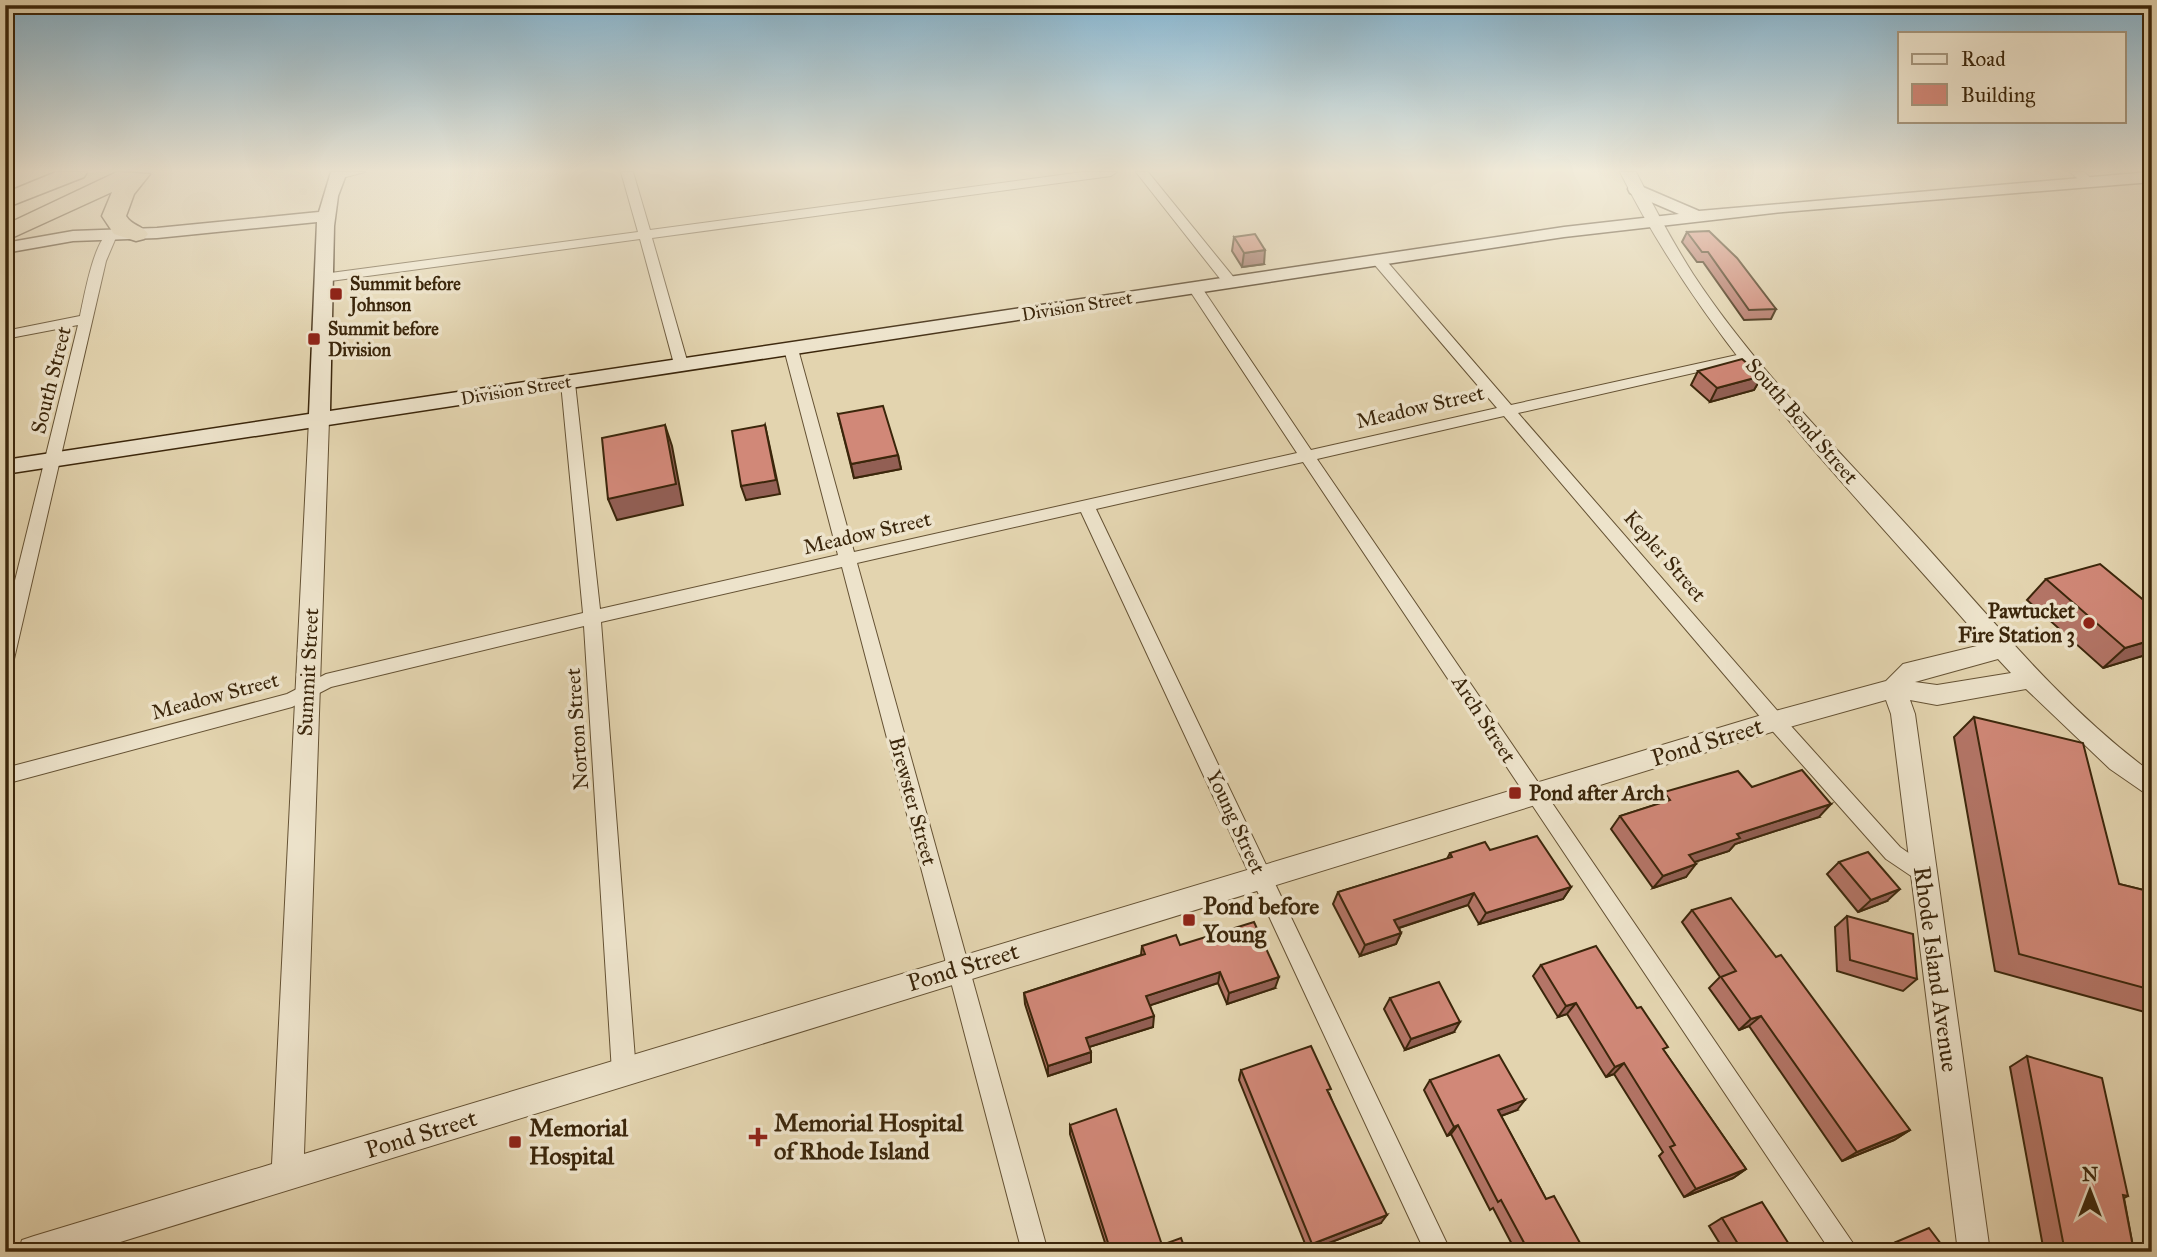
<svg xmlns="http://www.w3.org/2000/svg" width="2157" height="1257" viewBox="0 0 2157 1257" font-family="'IM FELL Great Primer',serif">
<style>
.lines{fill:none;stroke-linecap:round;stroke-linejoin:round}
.minor-casing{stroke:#655234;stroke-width:2}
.tertiary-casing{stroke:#655234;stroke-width:2}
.secondary-casing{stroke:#3b260b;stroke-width:3}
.motorway-casing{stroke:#3b260b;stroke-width:3}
.minor{fill:#ede3cb;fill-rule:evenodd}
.tertiary{fill:#ede3cb;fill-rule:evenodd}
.secondary{fill:#ede3cb;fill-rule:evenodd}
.motorway{fill:#e3d4af;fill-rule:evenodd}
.wall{fill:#b47567;stroke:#3b260b;stroke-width:2}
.shaded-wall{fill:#925f54;stroke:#3b260b;stroke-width:2}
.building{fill:#d18878;stroke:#3b260b;stroke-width:2}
.poi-dot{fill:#8f2418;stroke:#ede3cb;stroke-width:2.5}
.labels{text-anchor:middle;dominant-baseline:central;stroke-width:7;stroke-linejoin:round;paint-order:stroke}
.far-poi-label{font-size:18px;font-weight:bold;fill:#3b260b;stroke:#ede3cb;text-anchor:start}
.far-street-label{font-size:18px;fill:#3b260b;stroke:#ede3cb}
.street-label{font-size:21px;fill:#3b260b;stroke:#ede3cb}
.poi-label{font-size:21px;font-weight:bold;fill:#3b260b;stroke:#ede3cb;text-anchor:end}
.near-street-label{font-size:24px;fill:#3b260b;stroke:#ede3cb}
.near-poi-label{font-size:24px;font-weight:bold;fill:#3b260b;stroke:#ede3cb;text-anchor:start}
</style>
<rect width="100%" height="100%" fill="#e3d4af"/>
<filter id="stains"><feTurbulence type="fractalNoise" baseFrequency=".00286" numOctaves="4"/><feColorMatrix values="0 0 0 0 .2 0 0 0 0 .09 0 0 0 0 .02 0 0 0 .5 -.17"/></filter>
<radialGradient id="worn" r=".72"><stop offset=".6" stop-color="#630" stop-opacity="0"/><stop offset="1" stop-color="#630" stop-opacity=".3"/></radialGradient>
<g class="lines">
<defs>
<g id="minor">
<polygon points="335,172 365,172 338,179 332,175"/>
<polygon points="621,172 633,172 650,230 1083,172 1117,172 1111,176 652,238 688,364 681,368 674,364 640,239 323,282 316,278 323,274 638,232"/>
<polygon points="1136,172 1148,172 1235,279 1235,285 1225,285"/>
<polygon points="2070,172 2084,172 2096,183 2086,186"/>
<path d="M111,231l6,4 -11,26 -92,398 -3,5 -6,2v-45l73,-296 -73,14v-8l75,-15c4,-18 14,-78 31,-85z"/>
<polygon points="1379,257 1384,258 1511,405 1746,353 1753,357 1746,361 1518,413 1782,716 1900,847 1930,868 1933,875 1930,882 1923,884 1886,859 1768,726 1504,416 1317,459 1859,1252 1831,1252 1303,462 1096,509 1451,1252 1425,1252 1081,512 857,563 1048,1252 1022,1252 842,567 601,622 636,1072 632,1080 624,1084 616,1080 612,1072 584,626 331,687 292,707 5,784 5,768 287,694 326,674 583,613 561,383 568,378 575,383 600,609 838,555 784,349 791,345 798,349 854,552 1297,453 1188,288 1195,284 1200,285 1311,450 1497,408 1374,264 1373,261"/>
</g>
<path id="tertiary" d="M1620,172h16c18,35 36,69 57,102 65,99 152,182 231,270 72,80 140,164 228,229v25l-42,-29 -84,-80 -89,16 -27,-5 5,14 75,538h-32l-67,-538 -5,-14 -111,31 -1687,521h-70l4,-12 12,-4 238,-72 37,-744 3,-4 7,-2 10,6 -25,734 1471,-443 111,-30 17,-17 8,-2 74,-18c-130,-151 -275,-292 -365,-472zM1998,659l13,14 -74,12 -22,-3z"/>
<polygon id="secondary" points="331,172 347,172 338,196 334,226 330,411 1564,227 1679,214 1630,193 1628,189 1630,185 1636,184 1699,211 2150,172 2152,182 1783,212 1564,237 5,474 5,460 309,414 317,222 157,238 73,241 5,253 5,243 73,231 157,228 319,212"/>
<g id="motorway">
<polygon points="56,172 87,172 84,177 5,208 5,193"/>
<path d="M117,172l33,2 -16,20 -8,22c6,10 16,9 22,18l-4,5 -8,2 -22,-7 -12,-18 10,-24 -107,49v-16z"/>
</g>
</defs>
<use href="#minor" class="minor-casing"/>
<use href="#tertiary" class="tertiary-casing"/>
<use href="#secondary" class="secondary-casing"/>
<use href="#motorway" class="motorway-casing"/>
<use href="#minor" class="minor"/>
<use href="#tertiary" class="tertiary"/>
<use href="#secondary" class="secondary"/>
<use href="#motorway" class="motorway"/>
</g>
<g class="wall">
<polygon points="1687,232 1776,309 1771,319 1744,320 1703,262 1697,262 1682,242"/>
<polygon points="1234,237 1264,264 1242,267 1232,251"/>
<polygon points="1698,371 1762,376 1754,390 1710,402 1691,385"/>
<polygon points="838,414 898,455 901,469 854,478"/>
<polygon points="2046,579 2152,607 2152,653 2103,668 2027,600"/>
<polygon points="1974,717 2119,884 2152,892 2152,1014 1995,971 1954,737"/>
<polygon points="1752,787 1819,817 1735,844 1729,851 1694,862 1686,877 1653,888 1611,829 1620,816 1655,805 1664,792"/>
<polygon points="1490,850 1571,887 1563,899 1479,924 1468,905 1399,928 1401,933 1396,944 1360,956 1333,904 1338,892 1447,859 1450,853"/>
<polygon points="1839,862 1887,901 1858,912 1827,874"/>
<polygon points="1692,910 1776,957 1910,1130 1894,1140 1842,1161 1749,1026 1739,1030 1709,988 1720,977 1682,922"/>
<polygon points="1847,916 1917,979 1903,991 1837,971 1835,927"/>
<polygon points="1180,945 1275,988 1227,1004 1218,983 1150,1005 1153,1027 1089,1047 1091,1052 1091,1062 1048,1076 1025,1004 1024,993 1141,955 1142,946"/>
<polygon points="1541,965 1664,1051 1746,1169 1733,1178 1684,1197 1659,1156 1663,1152 1614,1074 1606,1077 1567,1014 1558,1017 1533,976"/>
<polygon points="1390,998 1454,1032 1405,1050 1384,1009"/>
<polygon points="2027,1056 2128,1196 2124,1198 2134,1252 2044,1252 2010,1067"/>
<polygon points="1241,1070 1329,1093 1381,1223 1308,1251 1239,1080"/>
<polygon points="1430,1080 1517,1110 1501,1116 1546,1199 1585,1252 1516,1252 1493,1208 1490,1210 1451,1134 1447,1136 1424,1090"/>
<polygon points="1070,1125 1162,1245 1186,1252 1108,1252 1070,1134"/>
<polygon points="1722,1218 1794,1252 1725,1252 1709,1226"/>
<polygon points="1896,1242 1947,1252 1882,1252 1880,1249"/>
</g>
<g class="shaded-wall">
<polygon points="1265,250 1264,264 1242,267 1244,253"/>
<polygon points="1762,376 1754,390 1710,402 1717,388"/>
<polygon points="665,425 672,446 683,505 617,520 608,499"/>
<polygon points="765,425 780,494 746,500 741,486"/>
<polygon points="898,455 901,469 854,478 851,464"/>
<polygon points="2152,640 2152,653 2103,668 2125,648"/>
<polygon points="1831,804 1819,817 1735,844 1729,851 1679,867 1689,855 1737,834"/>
<polygon points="1696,864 1686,877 1653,888 1663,876"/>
<polygon points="1571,887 1563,899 1479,924 1486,913"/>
<polygon points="1900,889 1887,901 1858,912 1871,900"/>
<polygon points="1474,893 1468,905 1389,931 1394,920"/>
<polygon points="1401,933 1396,944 1360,956 1365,945"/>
<polygon points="1220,972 1218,983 1145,1007 1146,996"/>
<polygon points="1279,977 1275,988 1227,1004 1229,993"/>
<polygon points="1576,1003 1567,1014 1558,1017 1566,1006"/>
<polygon points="1154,1016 1153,1027 1086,1048 1086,1038"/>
<polygon points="1761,1016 1749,1026 1739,1030 1751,1019"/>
<polygon points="1460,1022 1454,1032 1405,1050 1411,1039"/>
<polygon points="1091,1052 1091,1062 1048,1076 1048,1066"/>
<polygon points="1624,1063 1614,1074 1606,1077 1615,1067"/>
<polygon points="1525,1100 1517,1110 1490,1120 1498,1110"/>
<polygon points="1458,1125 1451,1134 1447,1136 1454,1127"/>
<polygon points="1910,1130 1894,1140 1842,1161 1857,1152"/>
<polygon points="1746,1169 1733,1178 1684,1197 1696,1189"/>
<polygon points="1387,1215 1381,1223 1308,1251 1312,1244"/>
</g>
<g class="building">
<polygon points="1709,231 1737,258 1776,309 1749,310 1708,252 1702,252 1687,232"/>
<polygon points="1255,234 1265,250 1244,253 1234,237"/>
<polygon points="1742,359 1762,376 1717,388 1698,371"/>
<polygon points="883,406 898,455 851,464 838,414"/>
<polygon points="665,425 676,484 608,499 602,438"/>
<polygon points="765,425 776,480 741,486 732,431"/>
<polygon points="2100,564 2152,607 2152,640 2125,648 2046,579"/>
<polygon points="1974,717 2083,743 2119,884 2152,892 2152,990 2019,954"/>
<polygon points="1802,770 1831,804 1737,834 1740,838 1689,855 1696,864 1663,876 1620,816 1670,800 1664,792 1738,771 1752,787"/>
<polygon points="1537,836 1571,887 1486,913 1474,893 1394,920 1401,933 1365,945 1338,892 1452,857 1450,853 1485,842 1490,850"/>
<polygon points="1868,852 1900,889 1871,900 1839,862"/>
<polygon points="1731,898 1776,957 1781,955 1910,1130 1857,1152 1761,1016 1751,1019 1721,977 1736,971 1692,910"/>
<polygon points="1847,916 1913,934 1917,979 1850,960"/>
<polygon points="1254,922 1279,977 1229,993 1220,972 1146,996 1154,1016 1086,1038 1091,1052 1048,1066 1024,993 1145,954 1142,946 1176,935 1180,945"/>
<polygon points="1596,946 1637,1008 1641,1007 1668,1047 1663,1049 1746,1169 1696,1189 1670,1147 1675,1145 1624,1063 1615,1067 1576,1003 1566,1006 1541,965"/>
<polygon points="1439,982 1460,1022 1411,1039 1390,998"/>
<polygon points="1311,1046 1331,1089 1327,1090 1387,1215 1312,1244 1241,1070"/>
<polygon points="1499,1055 1525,1100 1498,1110 1546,1199 1554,1196 1585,1252 1529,1252 1501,1200 1498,1202 1458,1125 1454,1127 1430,1080"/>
<polygon points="2027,1056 2102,1078 2128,1196 2123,1195 2134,1252 2065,1252"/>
<polygon points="1116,1109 1162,1245 1181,1238 1186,1252 1111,1252 1070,1125"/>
<polygon points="1762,1202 1794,1252 1743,1252 1722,1218"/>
<polygon points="1929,1228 1947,1252 1903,1252 1896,1242"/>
</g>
<linearGradient id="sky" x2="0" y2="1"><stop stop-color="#87b6d1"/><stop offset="0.49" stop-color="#f2ecdb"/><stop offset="1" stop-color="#f2ecdb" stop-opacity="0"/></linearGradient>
<rect width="2157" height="348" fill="url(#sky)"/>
<g class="poi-dot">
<rect x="329" y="287" width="14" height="14" rx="3.5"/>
<rect x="307" y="332" width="14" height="14" rx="3.5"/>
<circle cx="2089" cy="623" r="7"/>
<rect x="1508" y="786" width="14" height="14" rx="3.5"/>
<rect x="1182" y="913" width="14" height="14" rx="3.5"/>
<path d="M754.5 1126.5h7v7h7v7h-7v7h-7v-7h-7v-7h7z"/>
<rect x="508" y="1135" width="14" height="14" rx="3.5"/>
</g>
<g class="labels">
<g class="far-poi-label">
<text x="350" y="284">Summit before<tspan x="350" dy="21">Johnson</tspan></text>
<text x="328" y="329">Summit before<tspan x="328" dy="21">Division</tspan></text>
</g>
<g class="far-street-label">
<text transform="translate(1077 306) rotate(-9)">Division Street</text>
<text transform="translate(516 390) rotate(-9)">Division Street</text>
</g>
<g class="street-label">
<text transform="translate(51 380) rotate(-76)">South Street</text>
<text transform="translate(1420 407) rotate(-13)">Meadow Street</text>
<text transform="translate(1802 421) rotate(49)">South Bend Street</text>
<text transform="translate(867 533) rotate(-13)">Meadow Street</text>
<text transform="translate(1665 556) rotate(49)">Kepler Street</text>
<text transform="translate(308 672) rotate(-87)">Summit Street</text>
<text transform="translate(215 696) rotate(-15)">Meadow Street</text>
<text transform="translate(1484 719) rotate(57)">Arch Street</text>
<text transform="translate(577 729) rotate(-94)">Norton Street</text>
<text transform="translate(913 801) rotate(75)">Brewster Street</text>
<text transform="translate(1236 822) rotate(65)">Young Street</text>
</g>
<g class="poi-label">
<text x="2075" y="611">Pawtucket<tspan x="2075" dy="24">Fire Station 3</tspan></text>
<text x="1529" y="793" text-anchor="start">Pond after Arch</text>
</g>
<g class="near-street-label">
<text transform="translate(1707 742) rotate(-17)">Pond Street</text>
<text transform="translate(963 967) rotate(-17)">Pond Street</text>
<text transform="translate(1936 969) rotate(82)">Rhode Island Avenue</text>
<text transform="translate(421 1134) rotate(-17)">Pond Street</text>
</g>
<g class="near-poi-label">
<text x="1203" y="906">Pond before<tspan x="1203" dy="28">Young</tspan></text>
<text x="774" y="1123">Memorial Hospital<tspan x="774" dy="28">of Rhode Island</tspan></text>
<text x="529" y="1128">Memorial<tspan x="529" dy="28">Hospital</tspan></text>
</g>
</g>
<rect width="2157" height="1257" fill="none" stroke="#e3d4af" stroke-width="28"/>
<rect x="7" y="7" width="2143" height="1243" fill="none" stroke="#3b260b" stroke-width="3.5"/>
<rect x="14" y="14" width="2129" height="1229" fill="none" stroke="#3b260b" stroke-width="2"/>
<rect x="1898" y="32" width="228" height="91" fill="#ede3cb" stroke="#a6977e" stroke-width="2"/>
<rect x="1912" y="54" width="35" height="10" fill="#ede3cb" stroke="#a6977e" stroke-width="2"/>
<text x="1961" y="66" font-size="21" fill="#3b260b">Road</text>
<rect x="1912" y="84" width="35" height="21" fill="#d18878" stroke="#a6977e" stroke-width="2"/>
<text x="1961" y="102" font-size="21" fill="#3b260b">Building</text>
<g transform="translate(2090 1191)" stroke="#ede3cb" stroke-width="5" paint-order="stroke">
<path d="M0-5L12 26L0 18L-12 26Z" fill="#3b260b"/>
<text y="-10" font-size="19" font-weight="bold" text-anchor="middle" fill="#3b260b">N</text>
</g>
<rect width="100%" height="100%" filter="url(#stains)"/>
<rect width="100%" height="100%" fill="url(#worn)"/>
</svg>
